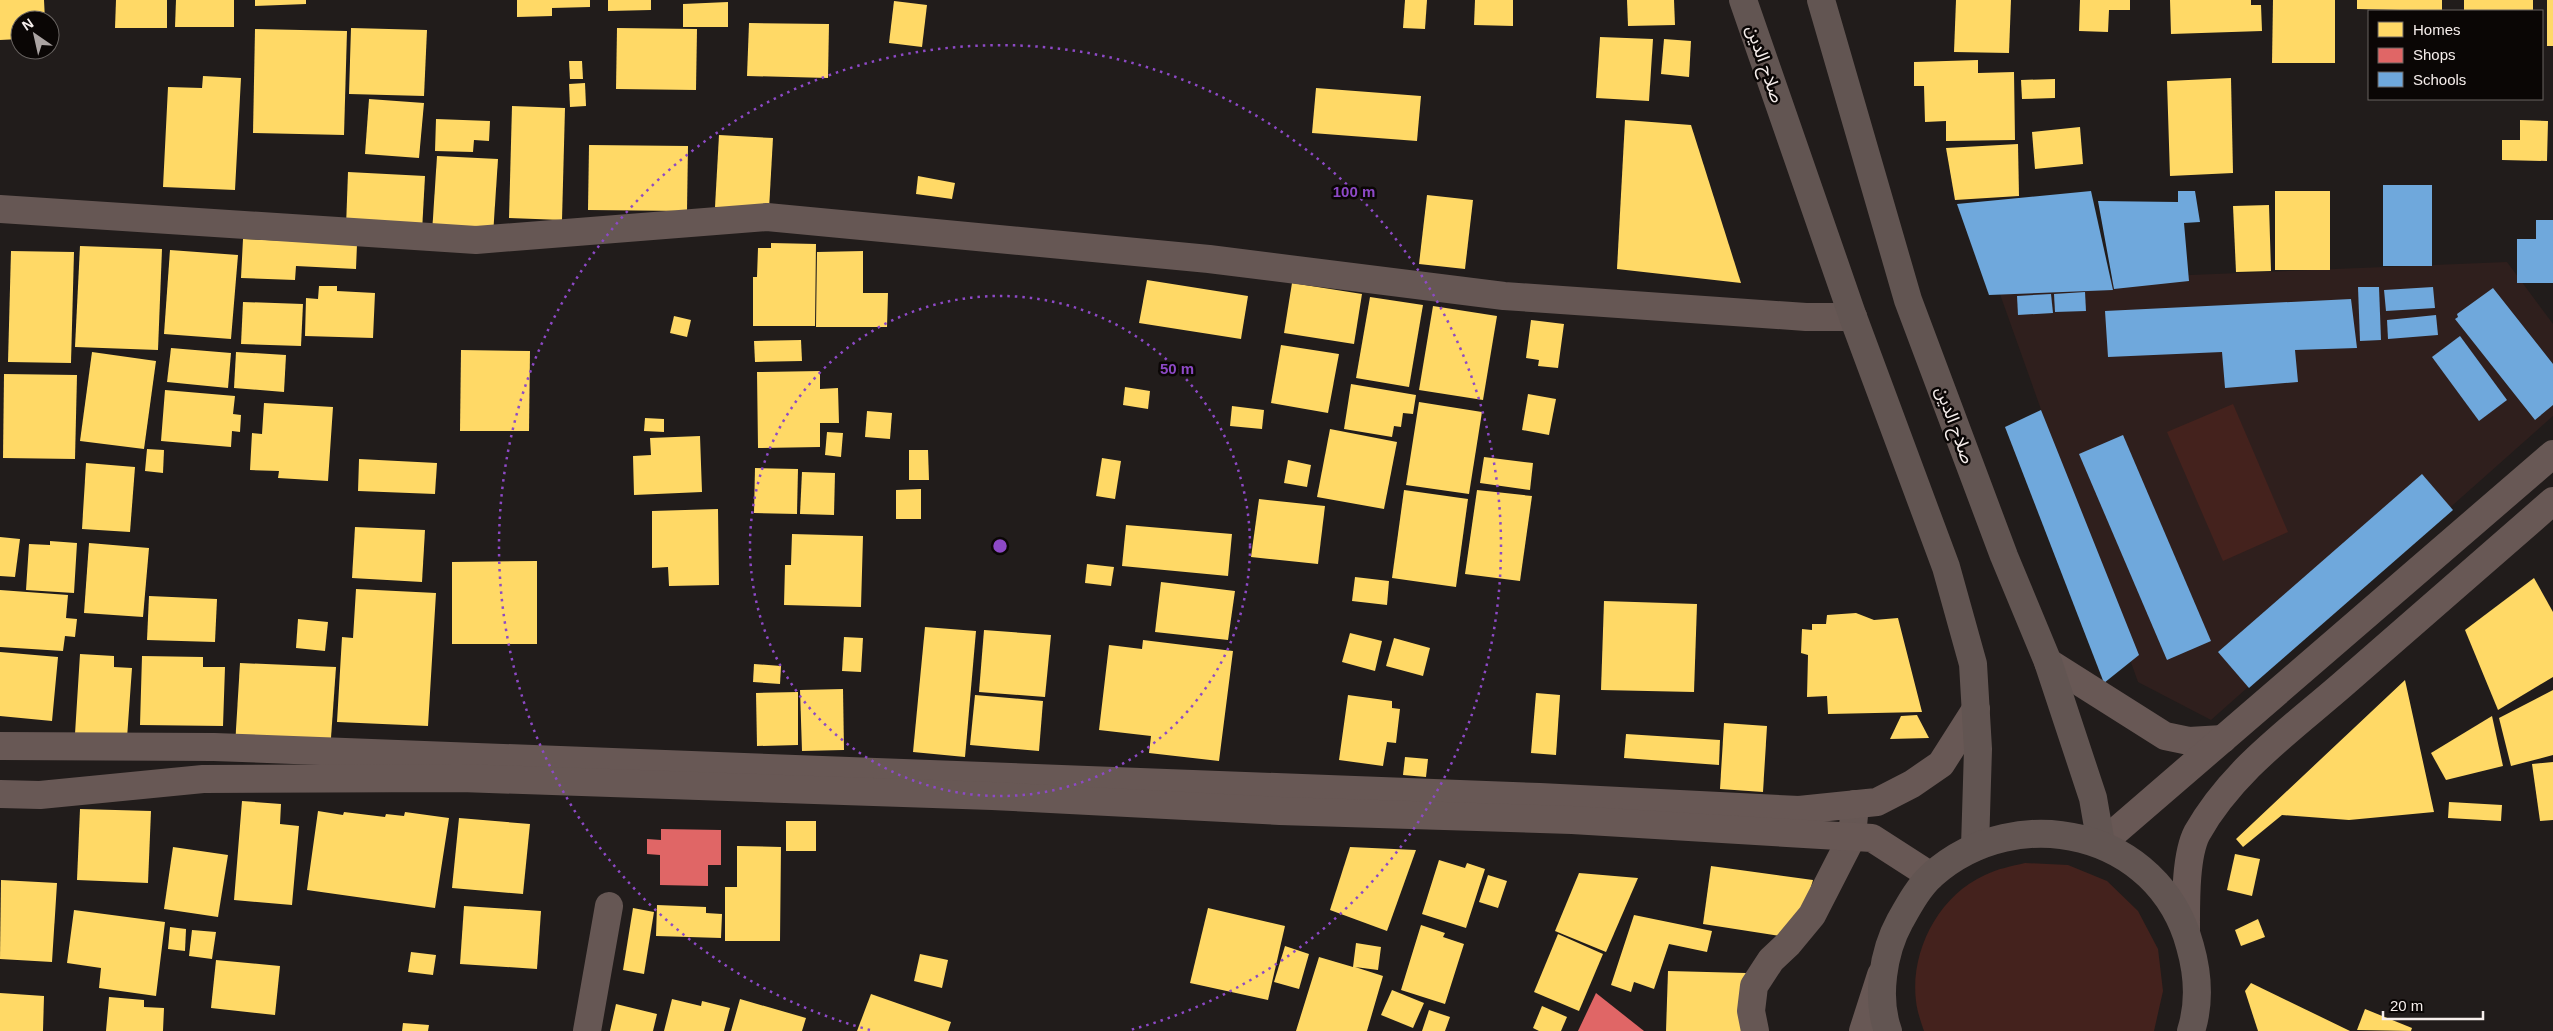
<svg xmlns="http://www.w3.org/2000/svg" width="2553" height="1031" viewBox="0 0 2553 1031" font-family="Arial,'Noto Sans Arabic',sans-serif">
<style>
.built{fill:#2f1f1d}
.green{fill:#44221d}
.homes{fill:#ffd966}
.shops{fill:#e06666}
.schools{fill:#6fa8dc}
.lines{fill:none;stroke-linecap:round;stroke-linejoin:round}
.minor{stroke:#665754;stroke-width:28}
.major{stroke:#685855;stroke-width:28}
.highway{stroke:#625552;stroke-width:28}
.ring{fill:none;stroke:#8d49c6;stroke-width:2.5;stroke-dasharray:2.5 5}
.labels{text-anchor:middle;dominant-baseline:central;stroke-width:5;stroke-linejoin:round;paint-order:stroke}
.street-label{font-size:18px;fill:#f6eeec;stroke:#0a0605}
.centre{fill:#8d49c6;stroke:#0a0605;stroke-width:2.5}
.ring-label{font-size:15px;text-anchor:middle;font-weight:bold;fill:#8d49c6;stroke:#0a0605;stroke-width:5;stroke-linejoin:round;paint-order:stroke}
</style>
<rect width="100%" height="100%" fill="#211c1b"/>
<polygon class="built" points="2507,262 2553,324 2553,416 2211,720 2138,682 1996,283"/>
<g class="green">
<polygon points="2233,404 2288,532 2223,561 2167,432"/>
<path d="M2025,863l43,2 39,16 31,30 20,38 5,42 -9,40h-230c-3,-9 -7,-20 -8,-30 -6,-49 22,-105 69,-126 12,-6 27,-9 40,-12z"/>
</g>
<g class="homes">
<polygon points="0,0 44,0 45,20 20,20 20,39 0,40"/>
<polygon points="116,0 167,0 167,28 115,28"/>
<polygon points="176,0 234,0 234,27 175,27"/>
<polygon points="255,0 306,0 306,4 255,6"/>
<polygon points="517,0 590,0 590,7 552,8 552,16 517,17"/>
<polygon points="608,0 651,0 651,10 608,11"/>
<polygon points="1405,0 1427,0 1425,29 1403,28"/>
<polygon points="1475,0 1513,0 1513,26 1474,25"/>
<polygon points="1627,0 1674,0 1675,25 1628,26"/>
<polygon points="1956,0 2011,0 2009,53 1954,52"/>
<polygon points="2080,0 2130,0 2130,10 2109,10 2108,32 2079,31"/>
<polygon points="2170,0 2251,0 2251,5 2261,5 2262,31 2171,34"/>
<polygon points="2273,0 2335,0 2335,63 2272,63"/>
<polygon points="2357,0 2442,0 2442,11 2357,9"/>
<rect x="2464" y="0" width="69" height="11"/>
<rect x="2547" y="0" width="6" height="46"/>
<polygon points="894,1 927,5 922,47 889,43"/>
<polygon points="728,2 728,27 683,27 683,4"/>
<polygon points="749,23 829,24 828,78 747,76"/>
<polygon points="351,28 427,30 424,96 349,94"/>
<polygon points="617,28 697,29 696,90 616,89"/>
<polygon points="255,29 347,31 344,135 253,133"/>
<polygon points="1600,37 1653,39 1649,101 1596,98"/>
<polygon points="1664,39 1691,41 1689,77 1661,74"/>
<polygon points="1978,60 1978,73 2014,72 2015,140 1946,141 1946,121 1925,122 1924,86 1914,86 1914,62"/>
<polygon points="569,61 582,61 583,79 570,79"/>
<polygon points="203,76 241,78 235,190 163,187 168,87 202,88"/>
<polygon points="2231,78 2233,173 2170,176 2167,81"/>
<polygon points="2055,79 2055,98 2022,99 2021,80"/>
<polygon points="585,83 586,106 570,107 569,84"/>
<polygon points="1316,88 1421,96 1417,141 1312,133"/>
<polygon points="369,99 424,103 419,158 365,154"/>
<polygon points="512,106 565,108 562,220 509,218"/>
<polygon points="436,119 490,121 489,141 474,140 473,152 435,151"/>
<polygon points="1625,120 1691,125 1741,283 1617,269"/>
<polygon points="2520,120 2548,121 2547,161 2502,160 2502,140 2520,140"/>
<polygon points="2080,127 2083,164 2035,169 2032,132"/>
<polygon points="719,135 773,138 769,209 715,207"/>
<polygon points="2018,144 2019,196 1955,200 1946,148"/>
<polygon points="589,145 688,146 687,211 588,210"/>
<polygon points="437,156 498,159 493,235 432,233"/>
<polygon points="348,172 425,176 422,231 346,227"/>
<polygon points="918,176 955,183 952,199 916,194"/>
<rect x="2275" y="191" width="55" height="79"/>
<polygon points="1427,195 1473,200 1465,269 1419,264"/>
<polygon points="2269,205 2271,271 2236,272 2233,206"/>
<polygon points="243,239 357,244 356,269 296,266 295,280 241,278"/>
<polygon points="771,243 816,244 815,326 753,326 753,277 757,277 758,248 771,248"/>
<polygon points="80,246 162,249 158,350 75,347"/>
<polygon points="170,250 238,255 231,339 164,334"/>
<polygon points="11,251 74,252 71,363 8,362"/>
<polygon points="863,251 863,293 888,293 887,327 816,327 817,252"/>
<polygon points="1147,280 1248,296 1241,339 1139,323"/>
<polygon points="1292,283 1362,294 1354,344 1284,333"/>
<polygon points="319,286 337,286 337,291 375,293 373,338 305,336 306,298 318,299"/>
<polygon points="1370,297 1423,305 1409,387 1356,378"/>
<polygon points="243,302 303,304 301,346 241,344"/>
<polygon points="1433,306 1497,316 1483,400 1419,390"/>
<polygon points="674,316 691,320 687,337 670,333"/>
<polygon points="1531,320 1564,324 1558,368 1538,366 1539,360 1526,358"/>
<polygon points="801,340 802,361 755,362 754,341"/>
<polygon points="1281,345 1339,354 1328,413 1271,403"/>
<polygon points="171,348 231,353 228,388 167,382"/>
<polygon points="461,350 530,351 529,431 460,431"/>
<polygon points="92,352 156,361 144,449 80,441"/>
<polygon points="236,352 286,355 284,392 234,388"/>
<polygon points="820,371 820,389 838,388 839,423 820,423 820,447 758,448 757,372"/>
<polygon points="4,374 77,375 75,459 3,458"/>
<polygon points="1351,384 1416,395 1413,414 1403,413 1401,427 1394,426 1392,437 1344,429"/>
<polygon points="1125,387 1150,391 1148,409 1123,405"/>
<polygon points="165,390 235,396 233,414 241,415 240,432 232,431 231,447 161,441"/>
<polygon points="1528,394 1556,399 1549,435 1522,430"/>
<polygon points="1419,402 1482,412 1469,494 1406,485"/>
<polygon points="264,403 333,407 328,481 278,478 279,471 250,470 252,433 262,434"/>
<polygon points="1232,406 1264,410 1262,429 1230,426"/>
<polygon points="867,411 892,413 890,439 865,437"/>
<polygon points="645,418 664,419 664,432 644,431"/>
<polygon points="1330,429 1397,442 1384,509 1317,497"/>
<polygon points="827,432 843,433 841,457 825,455"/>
<polygon points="700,436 702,492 634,495 633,456 651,455 650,438"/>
<polygon points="147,449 164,450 163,473 145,471"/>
<polygon points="909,450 928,450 929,480 909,480"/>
<polygon points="1484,457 1533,463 1530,490 1480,483"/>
<polygon points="1102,458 1121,461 1115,499 1096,496"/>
<polygon points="359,459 437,463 435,494 358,491"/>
<polygon points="1288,460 1311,465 1307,487 1284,483"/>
<polygon points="86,463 135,467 130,532 82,529"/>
<polygon points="755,468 798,469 797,514 754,513"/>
<polygon points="802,472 835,473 834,515 800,514"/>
<polygon points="921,489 921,519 896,519 896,490"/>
<polygon points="1404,490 1468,499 1456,587 1392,578"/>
<polygon points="1477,490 1532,496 1520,581 1465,574"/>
<polygon points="1259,499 1325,506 1318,564 1251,557"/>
<polygon points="718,509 719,585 669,586 668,567 652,568 652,511"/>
<polygon points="1126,525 1232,534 1228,576 1122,566"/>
<polygon points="355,527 425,530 422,582 352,578"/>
<polygon points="792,534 863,536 861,607 784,605 785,565 791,565"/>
<polygon points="0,537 20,539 15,577 0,576"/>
<polygon points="50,541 77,543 74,593 26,590 29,544 50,545"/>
<polygon points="89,543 149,548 143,617 84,613"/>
<polygon points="537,561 537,644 452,644 452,562"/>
<polygon points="1087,564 1114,567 1111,586 1085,583"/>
<polygon points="1355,577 1389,581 1387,605 1352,601"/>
<polygon points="2534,578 2553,612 2553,677 2498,710 2465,630"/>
<polygon points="1161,582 1235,591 1228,640 1155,632"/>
<polygon points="356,589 436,593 428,726 337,722 342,637 353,638"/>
<polygon points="0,590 68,595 66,618 77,619 75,637 65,636 63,651 0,647"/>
<polygon points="149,596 217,599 215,642 147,640"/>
<polygon points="1604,601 1697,604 1694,692 1601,690"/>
<polygon points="1856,613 1874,620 1898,618 1922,712 1828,714 1827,696 1807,697 1808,655 1801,653 1802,629 1812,630 1812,624 1826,624 1827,615"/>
<polygon points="298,619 328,622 325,651 296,648"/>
<polygon points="925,627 976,631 965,757 913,752"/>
<polygon points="984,630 1051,635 1045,697 979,692"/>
<polygon points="1350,633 1382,641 1375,671 1342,662"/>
<polygon points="844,637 863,638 861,672 842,671"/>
<polygon points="1394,638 1430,648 1423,676 1386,666"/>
<polygon points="1143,640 1233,651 1219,761 1149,753 1151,736 1099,730 1109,645 1142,649"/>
<polygon points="0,652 58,657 52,721 0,716"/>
<polygon points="80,654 114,656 114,667 132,668 127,738 75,734"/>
<polygon points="142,656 203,657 203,667 225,667 223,726 140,725"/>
<polygon points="240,663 336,667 330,752 235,746"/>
<polygon points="754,664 781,666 780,684 753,682"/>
<polygon points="2405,680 2434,812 2349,820 2282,815 2243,847 2236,839"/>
<polygon points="843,689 844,750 802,751 800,690"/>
<polygon points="2553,690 2553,755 2511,766 2499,718"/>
<polygon points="798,692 798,745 757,746 756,693"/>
<polygon points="1536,693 1560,695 1556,755 1531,753"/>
<polygon points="975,695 1043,701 1039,751 970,745"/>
<polygon points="1348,695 1392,701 1392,708 1400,709 1396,743 1387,742 1383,766 1339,760"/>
<polygon points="1917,715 1929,738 1890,739 1901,716"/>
<polygon points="2492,716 2503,766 2446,780 2431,753"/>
<polygon points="1724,723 1767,726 1763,792 1720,789"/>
<polygon points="1626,734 1720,740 1719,765 1624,758"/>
<polygon points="1405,757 1428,759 1426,777 1403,775"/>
<polygon points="2553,762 2553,820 2540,821 2532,764"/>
<polygon points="242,801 281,804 280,824 299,826 292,905 234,900"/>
<polygon points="2449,802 2502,805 2501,821 2448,818"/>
<polygon points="80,809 151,811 148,883 77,880"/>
<polygon points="318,811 343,815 344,812 385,817 386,814 404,816 405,812 449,818 435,908 307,890"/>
<polygon points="459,818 530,824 523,894 452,888"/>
<rect x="786" y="821" width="30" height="30"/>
<polygon points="737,846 781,847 780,941 725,941 725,887 737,887"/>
<polygon points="173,847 228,855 218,917 164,909"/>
<polygon points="1350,847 1416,850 1387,931 1330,910"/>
<polygon points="2235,854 2260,859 2252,896 2227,890"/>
<polygon points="1439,860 1465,868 1467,863 1485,869 1466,928 1422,914"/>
<polygon points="1711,866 1813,880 1805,907 1786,937 1703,924"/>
<polygon points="1579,873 1638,878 1606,952 1555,931"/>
<polygon points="1488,875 1507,881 1498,908 1479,902"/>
<polygon points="1,880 57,883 52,962 0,959"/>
<polygon points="657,905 706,907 706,913 722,914 721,938 656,936"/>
<polygon points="464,906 541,911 537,969 460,964"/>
<polygon points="633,908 654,912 644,974 623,970"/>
<polygon points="1208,908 1285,926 1268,1000 1190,983"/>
<polygon points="74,910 165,922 156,996 99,988 101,968 67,963"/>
<polygon points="1634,915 1712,931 1707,952 1669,944 1654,989 1634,982 1631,992 1611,985"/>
<polygon points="2258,919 2265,937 2241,946 2235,930"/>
<polygon points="1421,925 1445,933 1443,937 1464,944 1445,1004 1401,990"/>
<polygon points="170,927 186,929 185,951 168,949"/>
<polygon points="192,930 216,932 212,959 189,956"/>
<polygon points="1558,934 1603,954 1579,1011 1534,992"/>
<polygon points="1356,943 1381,947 1378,970 1355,967 1383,976 1367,1031 1296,1031 1319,957 1353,967"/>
<polygon points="1285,946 1309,954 1299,989 1274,982"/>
<polygon points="411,952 436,955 433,975 408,972"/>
<polygon points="920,954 948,960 942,988 914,981"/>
<polygon points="216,960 280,966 275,1015 211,1008"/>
<polygon points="1668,971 1746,973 1743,1031 1666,1031"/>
<polygon points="2251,983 2350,1031 2258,1031 2245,991"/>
<polygon points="1392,990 1424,1003 1413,1028 1381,1015"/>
<polygon points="0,993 44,996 43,1031 0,1031"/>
<polygon points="871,994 951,1022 948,1031 857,1031"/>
<polygon points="109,997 144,1000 144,1007 164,1008 163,1031 106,1031"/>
<polygon points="672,999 701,1006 702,1001 730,1008 724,1031 664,1031"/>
<polygon points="740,999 806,1018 802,1031 731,1031"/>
<polygon points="616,1004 657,1014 653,1031 610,1031"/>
<polygon points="1542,1006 1567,1017 1561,1031 1539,1031 1533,1028"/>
<polygon points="2365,1009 2412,1028 2411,1031 2357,1030"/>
<polygon points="1429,1010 1450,1017 1445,1031 1422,1031"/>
<polygon points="403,1023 429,1025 428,1031 402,1031"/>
</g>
<g class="shops">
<polygon points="661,829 721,830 721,865 708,865 708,886 660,885 660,855 647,854 647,839 661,840"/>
<polygon points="1596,993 1644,1031 1578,1031"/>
</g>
<g class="schools">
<rect x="2383" y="185" width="49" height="81"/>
<polygon points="2091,191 2113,290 1989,295 1957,204"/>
<polygon points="2178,191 2195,191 2200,222 2184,223 2189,281 2114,289 2098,201 2178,202"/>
<polygon points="2536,220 2553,220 2553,283 2517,283 2517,239 2536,239"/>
<polygon points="2358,287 2379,287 2381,340 2360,341"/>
<polygon points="2433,287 2435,308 2386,311 2384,290"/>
<polygon points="2493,288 2553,364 2553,405 2535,420 2455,319 2458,317 2457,314"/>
<polygon points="2085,292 2086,311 2055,312 2054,294"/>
<polygon points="2051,294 2053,313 2018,315 2017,296"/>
<polygon points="2351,299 2357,348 2295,350 2298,382 2225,388 2222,352 2108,357 2105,311"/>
<polygon points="2436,315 2438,335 2388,339 2387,320"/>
<polygon points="2460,336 2507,400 2479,421 2432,357"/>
<polygon points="2041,410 2139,655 2104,683 2005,427"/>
<polygon points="2123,435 2211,641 2167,660 2079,454"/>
<polygon points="2422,474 2453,510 2249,688 2218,652"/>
</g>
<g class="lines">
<g class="minor">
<polyline points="0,209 476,240 767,217 1209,259 1504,296 1806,317 1853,317"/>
<polyline points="587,1031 609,906"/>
<polyline points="1755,1031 1751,1011 1754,986 1771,960 1788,944 1812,915 1852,837 1855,804"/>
</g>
<g class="major">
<polyline points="2048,662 2165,736 2189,741 2223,739"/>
<polyline points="0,746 214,747 1540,797 1799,810 1877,802 1912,784 1941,764 1976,709"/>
<polyline points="0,794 40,795 203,779 461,778 992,796 1280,811 1572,820 1872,838 1931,876"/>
<polyline points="2101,844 2553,454"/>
<path d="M2186,930c0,-26 -1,-74 11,-97 35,-62 92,-102 145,-148 70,-61 141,-123 211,-184"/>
<polyline points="1863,1031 1881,975"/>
</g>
<g class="highway">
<polyline points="1743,0 1853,317 1946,567 1973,664 1978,749 1975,847"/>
<polyline points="1821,0 1908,300 2004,556 2048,662 2093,798 2101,844"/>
<path d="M1888,1031c-12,-33 -5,-79 12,-110 9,-16 18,-33 32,-46 86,-76 227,-44 258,71 8,28 10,57 1,85"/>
</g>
</g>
<g class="ring">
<circle cx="1000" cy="546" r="250"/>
<path d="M870 1030A501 501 0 1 1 1130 1030"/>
</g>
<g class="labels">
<g class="street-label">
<text transform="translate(1765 64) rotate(71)">صلاح الدين</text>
<text transform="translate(1955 425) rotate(70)">صلاح الدين</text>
</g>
</g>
<circle cx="1000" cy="546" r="8" class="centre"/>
<g class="ring-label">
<text x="1354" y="197">100 m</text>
<text x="1177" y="374">50 m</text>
</g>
<rect x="2368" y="10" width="175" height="90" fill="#0a0605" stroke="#686361"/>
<rect x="2378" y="22" width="25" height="15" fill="#ffd966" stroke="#686361"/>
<text x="2413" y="35" font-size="15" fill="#f6eeec">Homes</text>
<rect x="2378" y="48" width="25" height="15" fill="#e06666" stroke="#686361"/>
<text x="2413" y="60" font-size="15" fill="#f6eeec">Shops</text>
<rect x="2378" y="72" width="25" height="15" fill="#6fa8dc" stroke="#686361"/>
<text x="2413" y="85" font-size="15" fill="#f6eeec">Schools</text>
<g transform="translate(35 35) rotate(326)"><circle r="24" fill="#0a0605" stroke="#686361"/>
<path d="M0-4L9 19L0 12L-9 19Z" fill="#aba4a3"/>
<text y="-8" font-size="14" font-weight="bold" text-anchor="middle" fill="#f6eeec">N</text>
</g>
<path d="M2383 1011v8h100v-8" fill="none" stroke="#f6eeec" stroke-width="2.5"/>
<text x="2390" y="1011" font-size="15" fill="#f6eeec" stroke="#0a0605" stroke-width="4" paint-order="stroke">20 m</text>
</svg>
